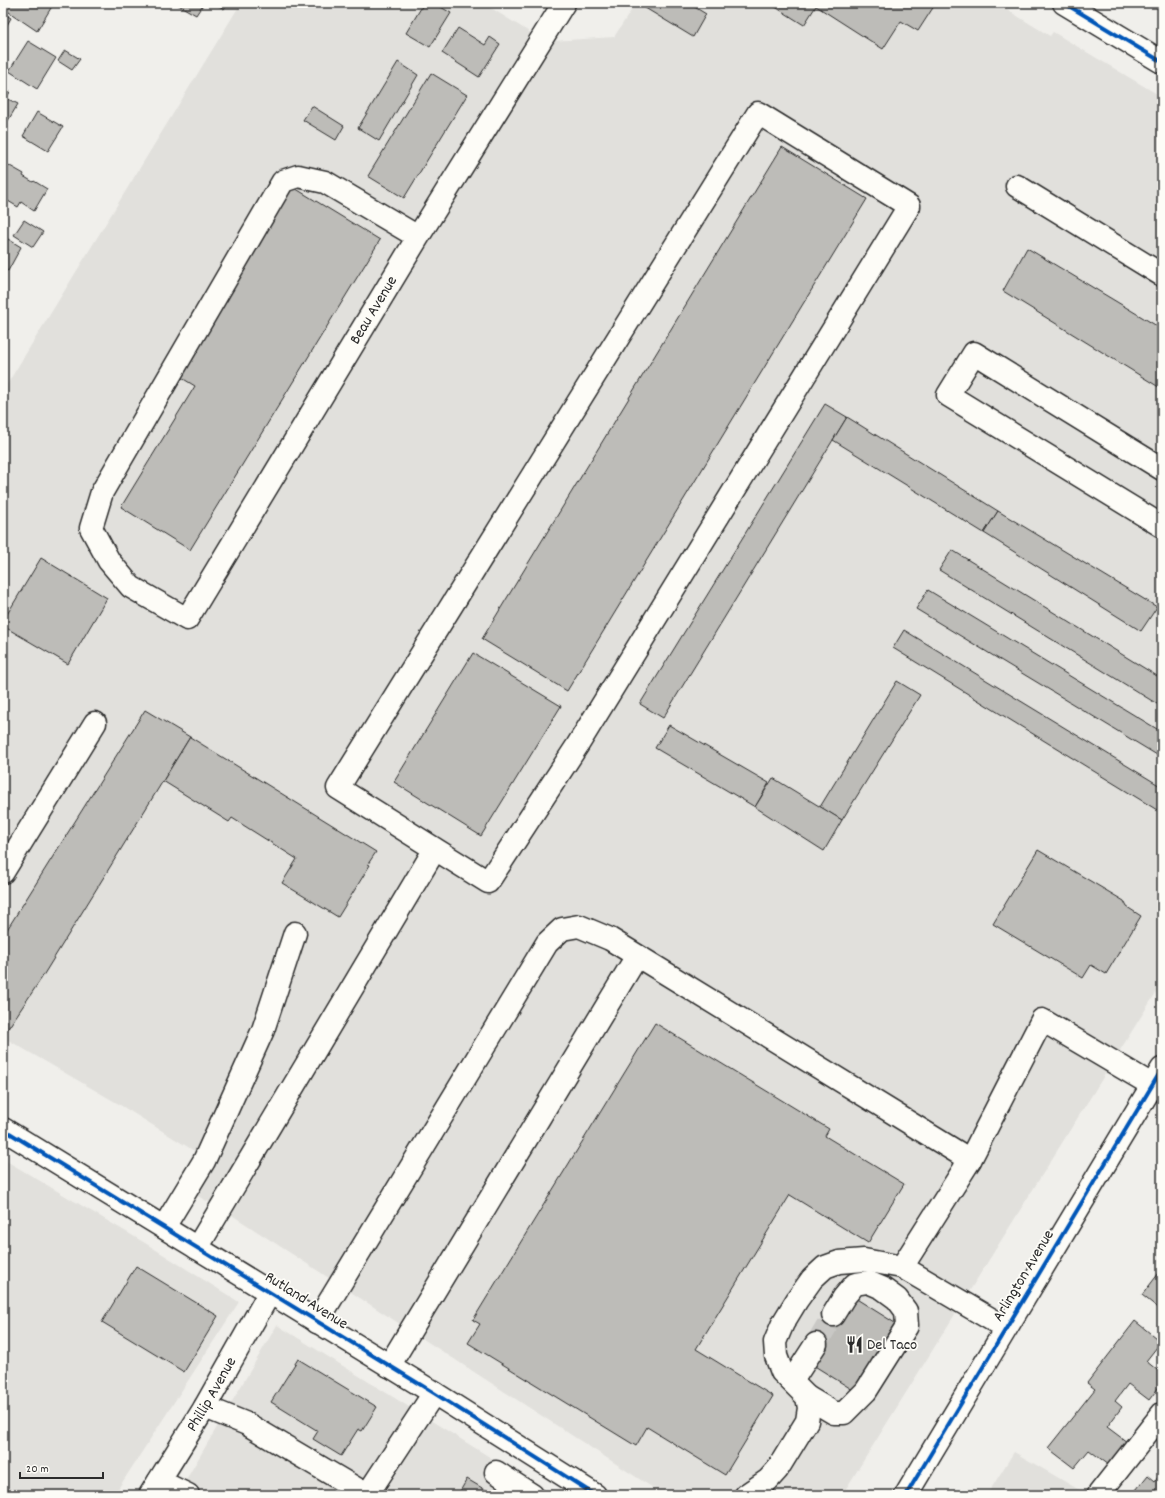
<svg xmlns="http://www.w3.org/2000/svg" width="1165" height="1498" viewBox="0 0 1165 1498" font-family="Dekko,sans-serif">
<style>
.built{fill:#e1e0dc}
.building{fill:#bdbcb8;stroke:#2b2b2b}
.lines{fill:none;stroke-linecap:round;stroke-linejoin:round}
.minor-tunnel{stroke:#c9c8c5;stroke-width:22;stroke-dasharray:22 11;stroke-linecap:butt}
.minor-casing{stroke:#2b2b2b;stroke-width:25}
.major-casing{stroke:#2b2b2b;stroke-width:25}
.minor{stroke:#fdfcf7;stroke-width:22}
.major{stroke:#fdfcf7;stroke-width:22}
.cycleway-casing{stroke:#fdfcf7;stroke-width:6}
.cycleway{stroke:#0057b8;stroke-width:4}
.labels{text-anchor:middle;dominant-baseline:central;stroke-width:3.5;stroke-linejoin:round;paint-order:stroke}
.street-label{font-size:16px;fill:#2b2b2b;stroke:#fdfcf7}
.poi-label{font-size:16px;fill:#2b2b2b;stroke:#fdfcf7;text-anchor:start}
</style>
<rect width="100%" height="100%" fill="#f0efeb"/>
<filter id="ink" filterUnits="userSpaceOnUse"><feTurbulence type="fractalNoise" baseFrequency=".025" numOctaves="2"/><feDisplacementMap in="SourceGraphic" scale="8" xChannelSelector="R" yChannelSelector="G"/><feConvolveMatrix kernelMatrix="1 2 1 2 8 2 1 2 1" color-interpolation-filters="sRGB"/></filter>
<g filter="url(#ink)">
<g class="built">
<polygon points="241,3 483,3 550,45 553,41 614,37 636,3 996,3 1050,36 1053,32 1162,97 1162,329 1027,248 1003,290 1162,389 1162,983 842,1495 664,1495 221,1208 203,1199 177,1184 196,1152 117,1103 3,1037 3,625 64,661 3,624 3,391"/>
<polygon points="3,1159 145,1243 239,1302 114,1495 3,1495"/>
<polygon points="277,1325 551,1495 177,1495"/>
<polygon points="1014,1452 1088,1495 987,1495"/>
</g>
<g class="building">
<polygon points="3,3 54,3 37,31 3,8"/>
<polygon points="175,3 204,3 196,15"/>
<polygon points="214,3 228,3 224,9"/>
<polygon points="424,3 434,3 451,13 430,47 406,33"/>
<polygon points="637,3 688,3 706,14 693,37"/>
<polygon points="769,3 936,3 918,31 901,21 883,49 816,6 804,25"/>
<polygon points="3,13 11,18 3,32"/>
<polygon points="458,28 485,45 490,37 500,44 479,77 442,53"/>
<polygon points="28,41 56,58 37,89 9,71"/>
<polygon points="65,50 80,59 72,70 58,61"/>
<polygon points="398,62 418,75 379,141 358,128"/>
<polygon points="431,73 467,95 404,198 368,176"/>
<polygon points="3,88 10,92 6,98 18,104 3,129"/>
<polygon points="312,106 344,126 336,140 303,120"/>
<polygon points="37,112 63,127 48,151 23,136"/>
<polygon points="782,147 867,199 567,691 482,639"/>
<polygon points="3,162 24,174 23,176 33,182 34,181 47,189 34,211 21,202 18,207 8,201 7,202 3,200"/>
<polygon points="288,184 380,240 190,550 121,507 195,386 172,372 198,345 249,262 240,257"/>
<polygon points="24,220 43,232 33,247 14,235"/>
<polygon points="3,236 21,247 8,271 3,268"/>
<polygon points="1027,248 1162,329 1162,389 1003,291"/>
<polygon points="825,404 847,417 663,718 640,704"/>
<polygon points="847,417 998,511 984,533 833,440"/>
<polygon points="998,511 1157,607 1141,631 984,533"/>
<polygon points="952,550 1162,679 1162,707 939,570"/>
<polygon points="41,558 107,598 68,664 3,626 3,621"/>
<polygon points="928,590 1162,732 1162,758 916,609"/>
<polygon points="904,630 1162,787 1162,813 893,648"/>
<polygon points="473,653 561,706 481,836 394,782"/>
<polygon points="897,681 920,695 842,820 820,807"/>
<polygon points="145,710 190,737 41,979 3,1036 3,936"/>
<polygon points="669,725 769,783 755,807 655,748"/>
<polygon points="190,737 376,852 368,864 370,865 338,917 282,883 297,859 232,818 229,822 163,781"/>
<polygon points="773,778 842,820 824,851 755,807"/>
<polygon points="1038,850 1124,901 1127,907 1141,916 1106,974 1091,965 1083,978 993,924"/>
<polygon points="655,1023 829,1129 825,1136 904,1184 868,1243 790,1195 696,1349 773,1396 725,1475 647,1427 636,1446 468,1343 480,1324 473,1320"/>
<polygon points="136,1266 218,1316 184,1372 102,1322"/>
<polygon points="1162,1269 1162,1311 1142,1295"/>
<polygon points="855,1298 895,1323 886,1337 889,1339 862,1383 859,1381 853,1390 813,1365 811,1340 828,1313"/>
<polygon points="1135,1321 1161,1342 1146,1361 1162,1374 1162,1383 1149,1400 1128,1384 1115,1401 1122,1407 1107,1427 1127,1442 1109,1465 1089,1450 1074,1468 1048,1448 1095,1389 1087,1383"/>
<polygon points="298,1359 377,1407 362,1431 358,1429 341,1456 313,1439 318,1431 271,1402"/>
<polygon points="1162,1472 1162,1495 1132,1495 1148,1475 1155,1481"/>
<polygon points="467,1479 494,1495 458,1495"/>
</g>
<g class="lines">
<polyline class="minor-tunnel" points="816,1344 833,1315"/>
<defs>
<g id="minor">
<polyline points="1064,3 1162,62"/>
<polyline points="1017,186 1162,275"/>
<path id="s1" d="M418,237l-93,-55 -27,-6 -15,5 -181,311 -11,36 18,33 22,26 56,32 231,-382 146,-234"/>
<polyline points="1162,469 974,353 948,395 1162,526"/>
<polyline points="3,872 95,723"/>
<polyline points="3,1129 434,1393 595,1495"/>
<polyline points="970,1160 1042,1020 1152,1085"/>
<polyline points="164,1227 204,1161 263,1030 295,933"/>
<polyline points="197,1248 435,849 488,882 577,746 909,206 758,113 338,788 435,849"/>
<polyline points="317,1322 547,943 562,929 579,926 610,939 970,1160 902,1267 1006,1328"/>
<polyline points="389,1366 637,956"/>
<polyline points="792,1381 816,1344"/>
<polyline points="807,1397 834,1413 844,1413 866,1391 907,1326 906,1311 897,1299 882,1288 868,1282 855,1284 844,1297 833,1315"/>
<polyline points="205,1407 247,1424 367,1495 434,1393"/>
<polyline points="496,1472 532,1495"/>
<polyline points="159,1481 188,1495"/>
<polyline points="1099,1494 1162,1414"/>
<path id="s2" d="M150,1495l55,-88 65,-115"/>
<polyline points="746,1495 768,1480 777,1470 807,1421 809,1408 807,1397 782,1372 776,1356 775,1342 783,1323 797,1300 812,1279 825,1267 839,1262 864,1260 902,1267"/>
</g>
<polyline id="major" points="906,1495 1162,1069"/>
</defs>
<use href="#minor" class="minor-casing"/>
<use href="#major" class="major-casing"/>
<use href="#minor" class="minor"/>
<use href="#major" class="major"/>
<defs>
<g id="cycleway">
<polyline points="1064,3 1162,62"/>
<polyline points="3,1129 434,1393 595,1495"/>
<polyline points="906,1495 1162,1069"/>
</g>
</defs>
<use href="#cycleway" class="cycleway-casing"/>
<use href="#cycleway" class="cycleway"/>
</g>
</g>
<defs>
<symbol id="restaurant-bare" viewBox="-9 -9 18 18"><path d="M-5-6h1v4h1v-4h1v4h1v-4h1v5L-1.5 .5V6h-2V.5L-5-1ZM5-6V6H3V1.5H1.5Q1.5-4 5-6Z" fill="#2b2b2b" stroke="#fdfcf7" stroke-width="2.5" paint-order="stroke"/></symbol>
</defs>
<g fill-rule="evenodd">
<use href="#restaurant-bare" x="842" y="1332" width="25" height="25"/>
</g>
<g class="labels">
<g class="street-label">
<text stroke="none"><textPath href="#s1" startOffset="1046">Beau Avenue</textPath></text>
<text transform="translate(1024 1276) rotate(-59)">Arlington Avenue</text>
<text transform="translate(306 1301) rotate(32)">Rutland Avenue</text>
<text stroke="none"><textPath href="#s2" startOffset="118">Phillip Avenue</textPath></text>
</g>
<g class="poi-label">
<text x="867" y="1345">Del Taco</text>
</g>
</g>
<rect width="1165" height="1498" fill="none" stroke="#fdfcf7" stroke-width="16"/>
<rect x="8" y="8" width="1149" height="1482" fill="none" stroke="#2b2b2b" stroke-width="1.5" filter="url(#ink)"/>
<path d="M20 1472v6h83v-6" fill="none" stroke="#2b2b2b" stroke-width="2"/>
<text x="26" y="1472" font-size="12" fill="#2b2b2b" stroke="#fdfcf7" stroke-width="3" paint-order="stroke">20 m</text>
</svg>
